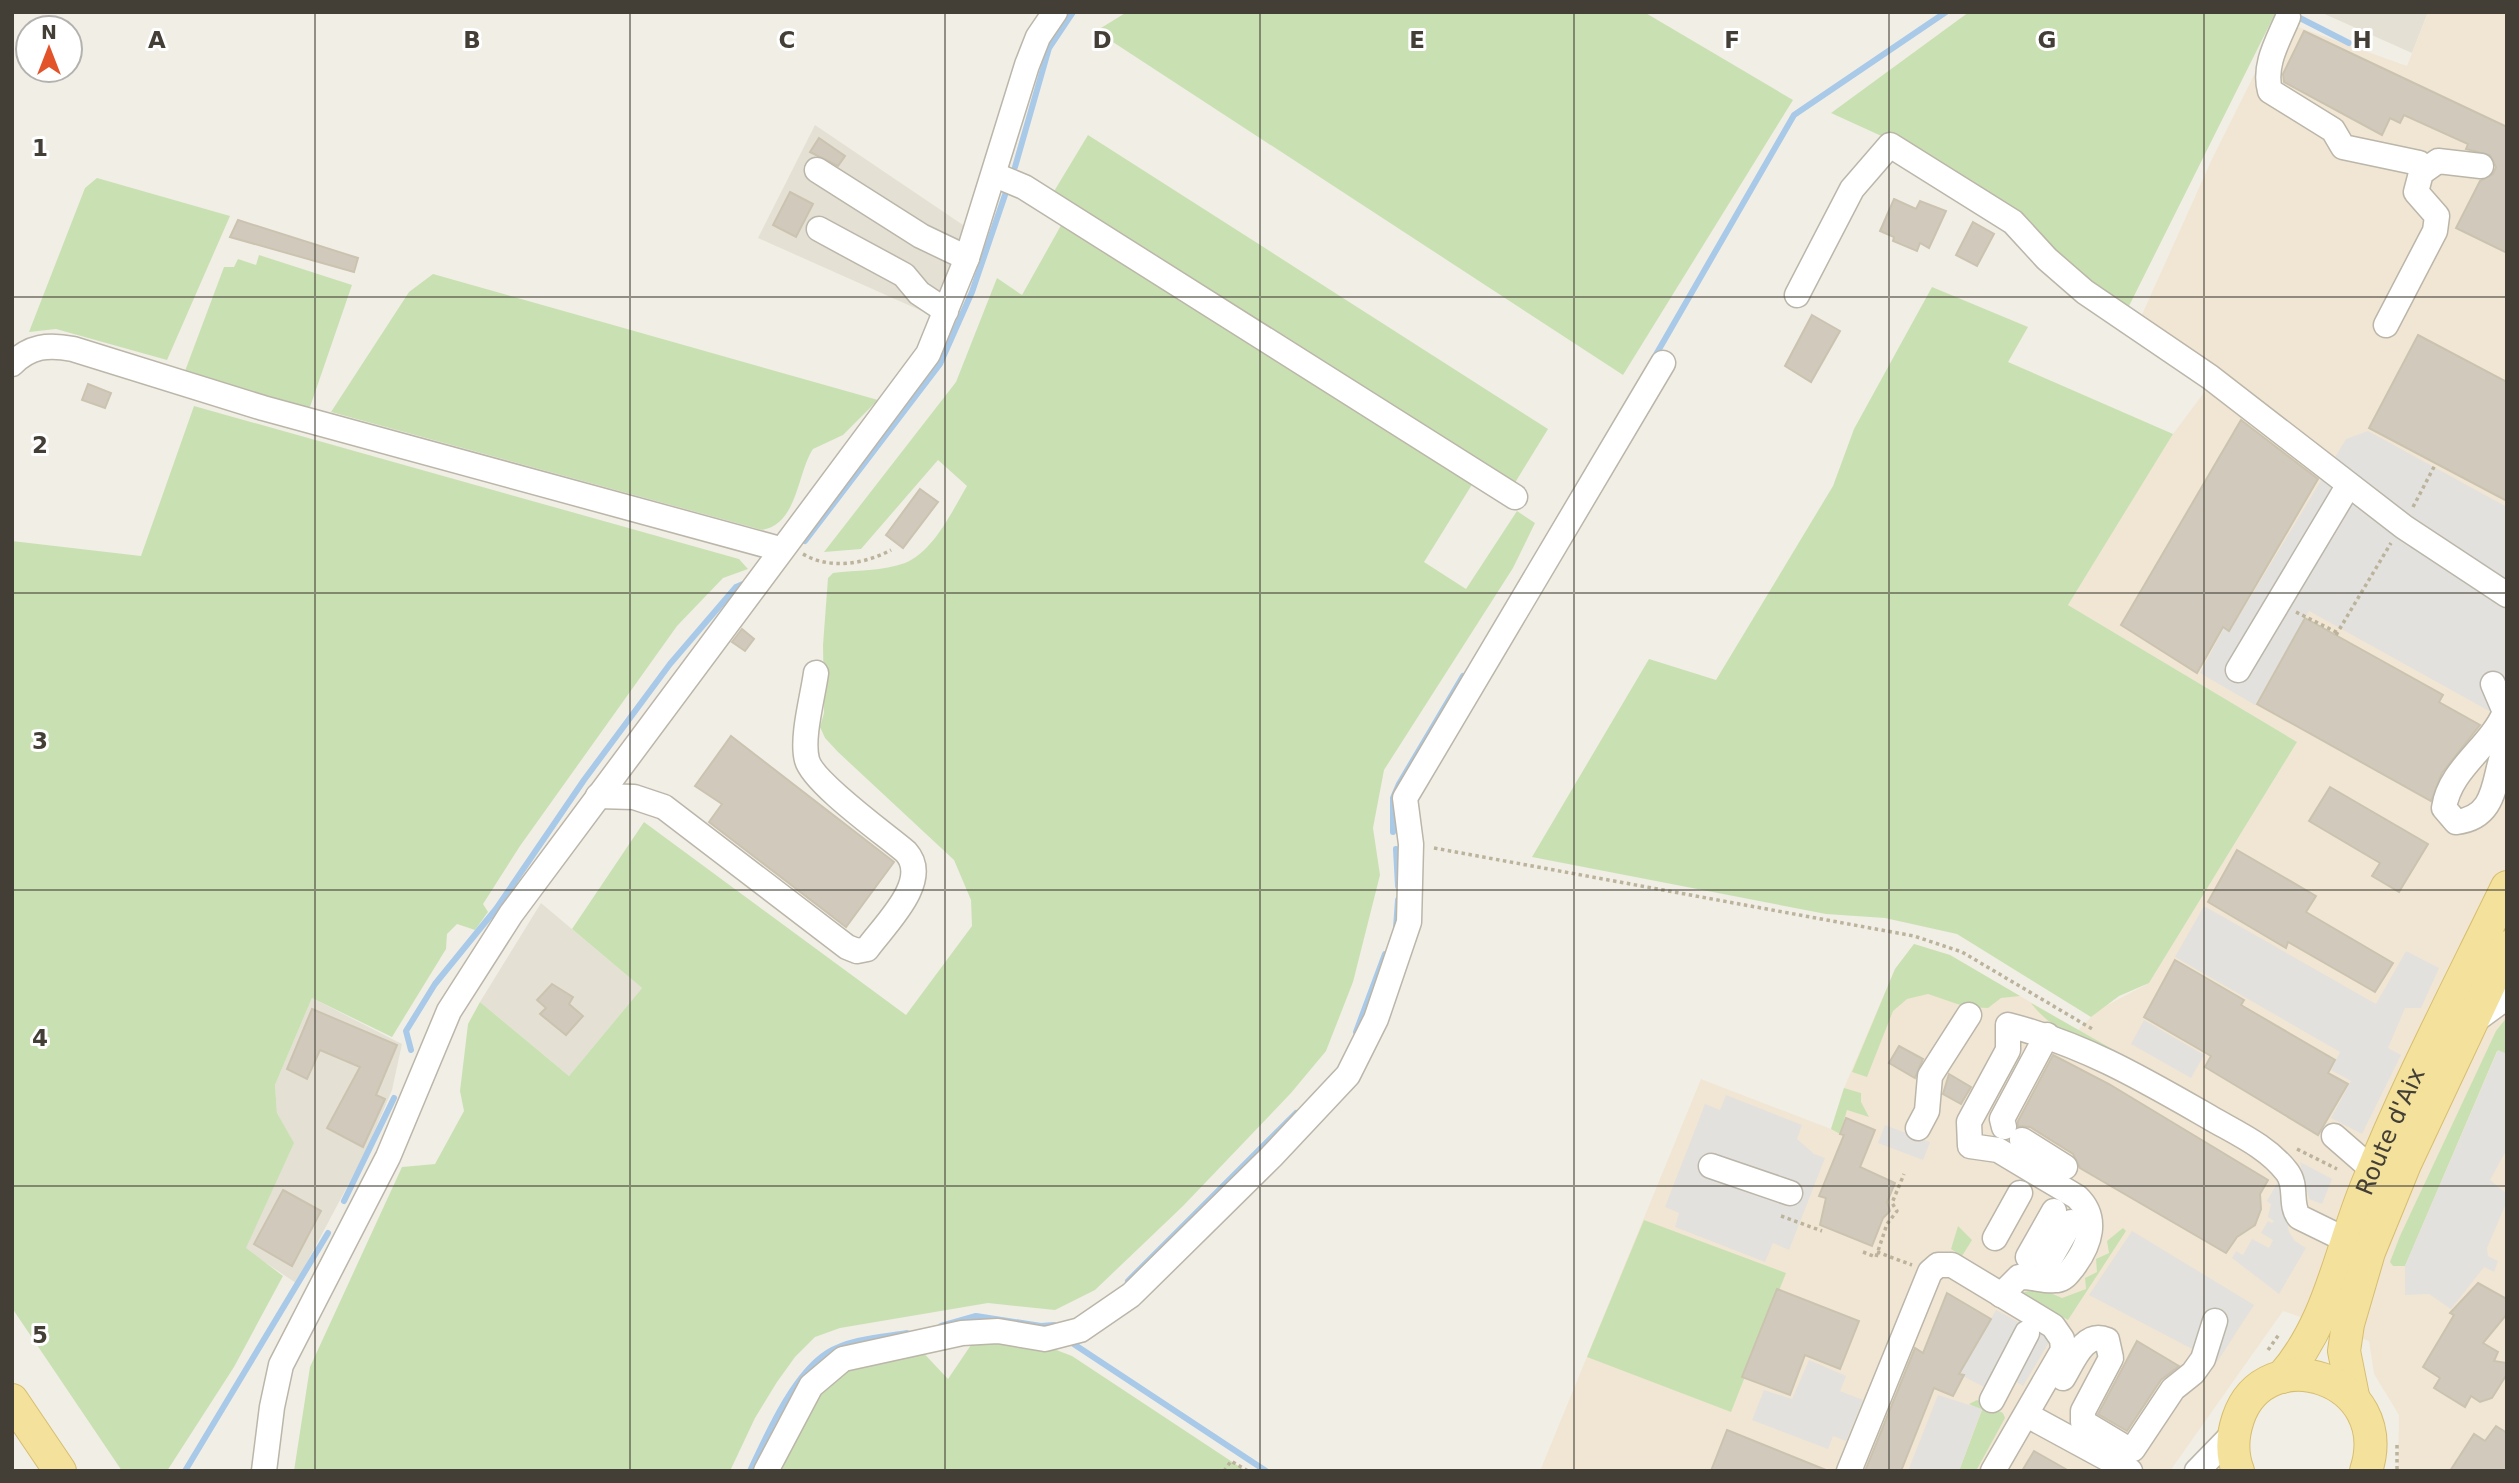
<svg xmlns="http://www.w3.org/2000/svg" width="2519" height="1483" viewBox="0 0 2519 1483" font-family="'DejaVu Sans',sans-serif">
<style>
.residential{fill:#e4e0d4}
.commercial{fill:#f1e6d3}
.green{fill:#c9e1b2}
.parking{fill:#e2e1dd}
.lines{fill:none;stroke-linecap:round;stroke-linejoin:round}
.stream{stroke:#a8c9e8;stroke-width:6}
.building{fill:#d1cabc;stroke:#cbc3b0;stroke-width:2}
.minor-casing{stroke:#bbb6a9;stroke-width:27}
.major-casing{stroke:#d7be6e;stroke-width:34}
.path{stroke:#bcb39c;stroke-width:3.5;stroke-dasharray:3.5 3.5;stroke-linecap:butt}
.minor{stroke:#fff;stroke-width:24}
.major{stroke:#f3e19c;stroke-width:32}
.grid{fill:none;stroke:#433f36;stroke-width:2;stroke-opacity:0.55}
.labels{text-anchor:middle;dominant-baseline:central;stroke-width:6;stroke-linejoin:round;paint-order:stroke}
.street-label{font-size:24px;fill:#433f36;stroke:#fff}
.grid-label{font-size:23px;text-anchor:middle;font-weight:bold;fill:#433f36;stroke:#fff;stroke-width:6;stroke-linejoin:round;paint-order:stroke}
</style>
<rect width="100%" height="100%" fill="#f1eee6"/>
<g class="residential">
<polygon points="2320,12 2428,12 2412,53"/>
<polygon points="815,125 966,227 933,316 758,238"/>
<polygon points="541,903 642,988 569,1076 480,1002"/>
<polygon points="312,998 402,1044 392,1090 366,1151 296,1283 245,1249 293,1144 277,1113 275,1085"/>
</g>
<polygon class="commercial" points="2428,12 2507,12 2507,1471 2398,1471 2399,1415 2374,1374 2369,1341 2283,1311 2170,1471 1540,1471 1701,1079 1831,1129 1844,1088 1895,969 1914,944 1950,955 2078,1030 2098,1010 2149,983 2297,742 2068,605 2173,434 2209,386 2140,319 2212,159 2281,21 2407,66"/>
<g class="green">
<polygon points="1127,12 1644,12 1793,100 1623,375 1096,31"/>
<polygon points="1969,12 2275,14 2127,310 1888,139 1831,113"/>
<polygon points="1088,135 1548,429 1513,486 1053,193"/>
<polygon points="97,178 230,216 167,360 56,329 29,332 85,188"/>
<path d="M1064,220l409,263 -49,79 42,27 51,-78 18,12 -22,45 -129,202 -11,58 7,47 -27,107 -27,69 -35,42 -108,113 -88,84 -40,20 -67,-7 -148,25 -25,9 -20,20 -18,25 -22,36 -25,53h-436l16,-104 92,-200 33,-3 29,-53 -4,-20 8,-67 12,-22 89,74 73,-88 -70,-59 72,-107 262,193 66,-89 -1,-26 -17,-40 -116,-108 -13,-14 -5,-11 4,-14 -1,-68 5,-67 5,-5c22,-3 51,-2 72,-10 29,-12 47,-52 62,-77l-29,-26 -77,89 -37,3 132,-170 41,-104 25,17z"/>
<polygon points="259,255 352,285 310,407 293,405 185,371 224,267 234,267 238,259 256,265"/>
<path d="M433,274l445,126 -35,35 -30,14c-16,24 -15,75 -51,81l-431,-118 78,-120z"/>
<polygon points="1932,287 2028,327 2008,362 2173,434 2068,605 2297,742 2149,983 2119,996 2091,1017 1957,934 1885,918 1826,914 1532,857 1649,659 1716,680 1833,486 1854,429"/>
<polygon points="194,406 739,559 748,569 723,578 677,626 520,846 483,904 488,912 475,930 457,924 447,934 446,949 392,1037 312,998 275,1085 277,1113 294,1143 246,1248 283,1276 234,1367 167,1471 122,1471 12,1308 12,541 141,556"/>
<polygon points="1914,944 1950,955 2020,996 2001,998 1988,1008 1966,1007 1928,994 1907,999 1893,1011 1867,1077 1852,1072 1895,969"/>
<path d="M2031,1003l90,51c-31,-5 -72,-26 -90,-51z"/>
<polygon points="2507,1017 2507,1054 2497,1051 2405,1266 2393,1266 2390,1262 2400,1236 2496,1031"/>
<polygon points="1844,1088 1861,1093 1861,1102 1869,1117 1847,1110 1840,1134 1831,1129"/>
<polygon points="1644,1220 1786,1273 1731,1412 1587,1357"/>
<polygon points="1958,1226 1972,1240 1962,1256 1951,1249"/>
<polygon points="2123,1228 2126,1231 2068,1320 2021,1293 2039,1288 2062,1298 2086,1289 2085,1278 2097,1272 2096,1259 2109,1253 2107,1241"/>
<polygon points="975,1339 1038,1343 1072,1356 1246,1471 769,1471 823,1379 916,1345 948,1379"/>
<polygon points="1977,1400 2003,1413 2005,1418 1976,1471 1959,1471 1982,1410 1969,1404"/>
</g>
<g class="parking">
<polygon points="2368,431 2507,507 2507,679 2489,711 2309,611 2255,705 2200,673 2224,628 2230,631 2346,439"/>
<polygon points="2204,906 2376,1004 2406,951 2439,968 2421,1008 2405,1008 2388,1048 2401,1055 2362,1134 2331,1118 2351,1081 2331,1070 2340,1052 2175,957"/>
<polygon points="2144,1020 2204,1055 2191,1078 2131,1044"/>
<polygon points="2498,1050 2507,1054 2507,1149 2490,1180 2507,1194 2507,1201 2487,1248 2488,1256 2498,1261 2494,1272 2484,1267 2451,1309 2429,1294 2405,1295 2405,1266"/>
<polygon points="1726,1095 1802,1125 1797,1139 1814,1154 1825,1158 1789,1250 1773,1243 1765,1262 1675,1227 1679,1213 1665,1207 1705,1104 1720,1110"/>
<polygon points="1885,1125 1930,1142 1923,1160 1878,1143"/>
<polygon points="2300,1162 2332,1179 2322,1204 2309,1199"/>
<polygon points="2277,1183 2289,1190 2285,1210 2289,1232 2295,1241 2306,1248 2279,1294 2232,1258 2236,1251 2243,1255 2252,1239 2269,1248 2273,1240 2261,1233 2268,1221 2272,1223 2274,1221 2268,1217 2271,1204 2267,1201"/>
<polygon points="2132,1231 2254,1305 2217,1362 2089,1295"/>
<polygon points="1996,1310 2024,1325 1986,1388 1959,1374"/>
<polygon points="2036,1331 2051,1339 2023,1386 2009,1377"/>
<polygon points="1809,1360 1846,1376 1840,1391 1863,1400 1846,1441 1833,1436 1828,1449 1752,1420 1764,1390 1792,1399"/>
<polygon points="1938,1395 1982,1409 1959,1471 1908,1471"/>
</g>
<g class="lines">
<g class="stream">
<polyline points="2294,15 2349,43"/>
<polyline points="1015,167 1049,48 1073,12"/>
<polyline points="1654,358 1794,115 1946,12"/>
<polyline points="805,541 940,364 972,292 1006,192"/>
<polyline points="1393,832 1393,798 1399,784 1463,676"/>
<polyline points="1396,849 1398,886"/>
<polyline points="1396,928 1398,900"/>
<polyline points="1356,1032 1385,954"/>
<polyline points="411,1050 406,1031 435,984 496,909 584,780 670,664 736,587 743,584"/>
<polyline points="344,1201 394,1098"/>
<polyline points="1128,1281 1296,1113"/>
<polyline points="941,1326 976,1316 1041,1326 1054,1325"/>
<polyline points="1066,1339 1266,1471"/>
<polyline points="185,1471 328,1233"/>
<path d="M750,1471c17,-36 43,-96 77,-118 22,-14 55,-16 80,-20"/>
</g>
</g>
<g class="building">
<polygon points="2304,31 2507,127 2507,253 2456,228 2480,181 2493,174 2496,167 2490,155 2466,149 2468,144 2404,115 2400,123 2390,118 2382,135 2284,82 2283,74"/>
<polygon points="819,138 845,156 838,166 810,152"/>
<polygon points="790,192 813,204 796,237 773,225"/>
<polygon points="1894,199 1916,209 1920,201 1946,211 1929,248 1920,243 1917,251 1893,241 1894,237 1880,231"/>
<polygon points="238,220 358,258 354,272 230,237"/>
<polygon points="1973,222 1994,234 1977,266 1956,255"/>
<polygon points="1812,315 1840,331 1811,382 1785,366"/>
<polygon points="2418,335 2507,382 2507,501 2369,428"/>
<polygon points="88,384 111,393 105,408 82,400"/>
<polygon points="2241,420 2318,479 2229,631 2223,627 2197,673 2121,625"/>
<polygon points="920,489 938,502 903,548 886,535"/>
<polygon points="2305,618 2443,695 2439,702 2480,725 2442,773 2431,801 2257,704"/>
<polygon points="742,629 754,639 745,651 732,642"/>
<polygon points="731,736 894,862 846,927 709,822 722,804 695,786"/>
<polygon points="2330,787 2428,844 2399,892 2372,876 2380,863 2309,821"/>
<polygon points="2237,850 2316,896 2306,912 2393,963 2375,992 2288,942 2286,948 2208,902"/>
<polygon points="2175,960 2244,1000 2241,1005 2335,1060 2328,1073 2348,1084 2318,1135 2205,1067 2211,1056 2144,1017"/>
<polygon points="552,984 573,997 569,1004 583,1016 566,1035 540,1014 546,1008 537,1000"/>
<polygon points="312,1009 397,1045 376,1095 385,1099 363,1147 327,1128 360,1067 320,1050 307,1079 287,1069"/>
<polygon points="1899,1046 1923,1059 1915,1078 1889,1063"/>
<polygon points="2053,1055 2109,1084 2268,1180 2260,1194 2261,1209 2255,1225 2237,1237 2226,1253 2080,1168 2073,1154 2030,1127 2018,1126 2018,1121"/>
<polygon points="1949,1074 1971,1087 1961,1104 1943,1094"/>
<polygon points="1846,1118 1875,1130 1860,1167 1895,1183 1887,1202 1890,1211 1883,1218 1872,1246 1820,1225 1826,1198 1819,1196 1844,1135 1840,1134"/>
<polygon points="283,1190 321,1211 292,1266 254,1244"/>
<polygon points="2478,1283 2507,1299 2507,1314 2483,1343 2498,1352 2494,1361 2507,1363 2507,1374 2492,1398 2480,1402 2471,1396 2465,1407 2434,1388 2440,1378 2423,1367 2454,1315 2450,1313"/>
<polygon points="1777,1289 1859,1321 1840,1369 1805,1355 1790,1395 1742,1377"/>
<polygon points="1947,1293 1991,1319 1959,1374 1964,1375 1953,1396 1934,1388 1901,1471 1865,1471 1915,1348 1923,1353"/>
<polygon points="2137,1341 2179,1366 2161,1380 2127,1431 2098,1414"/>
<polygon points="2496,1426 2507,1433 2507,1471 2450,1471 2474,1434 2485,1441"/>
<polygon points="1727,1430 1826,1470 1826,1471 1711,1471"/>
<polygon points="2034,1451 2069,1471 2022,1471"/>
</g>
<g class="lines">
<defs>
<g id="minor">
<path d="M2288,17c-10,24 -25,48 -18,74l63,39 10,17 76,16 2,10"/>
<polyline points="817,170 921,236 967,258"/>
<polyline points="995,175 1024,187 1515,497"/>
<polyline points="819,229 904,275 919,293 946,311"/>
<polyline points="1797,295 1852,189 1890,145 2013,222 2047,259 2085,292 2210,377 2404,527 2507,595"/>
<polyline points="2386,325 2435,231 2437,216 2416,192 2421,173 2438,161 2481,166"/>
<path d="M12,364c18,-18 36,-20 61,-15l190,59 517,141"/>
<polyline points="2238,670 2348,486"/>
<path d="M2493,684l12,28c-15,36 -55,56 -61,96l12,14c45,-5 36,-49 51,-79"/>
<path d="M598,796l36,1 30,10 183,140 10,4 10,-2c17,-24 65,-68 39,-97 -21,-18 -93,-69 -99,-92 -6,-22 6,-64 9,-87"/>
<polyline points="2470,1024 2507,997"/>
<polyline points="2004,1127 2002,1119 2047,1035"/>
<polyline points="1918,1128 1927,1111 1930,1076 1969,1015"/>
<polyline points="2334,1136 2373,1170"/>
<polyline points="2022,1140 2065,1167"/>
<polyline points="1711,1166 1790,1193"/>
<polyline points="1995,1238 2020,1193"/>
<polyline points="2028,1257 2054,1211"/>
<polyline points="2047,1264 2071,1222"/>
<path d="M2001,1295l18,-18c12,-1 26,5 38,3 8,-1 12,-8 17,-14 16,-22 25,-48 3,-69l-79,-47 -28,-4 -1,-24 39,-72v-25c77,20 133,53 201,92 27,16 58,29 78,55 11,14 2,32 12,45l47,23"/>
<path d="M2063,1378c10,-16 21,-48 44,-38l4,18 -28,53v11l45,27h5l40,-60 20,-16 10,-14 12,-38"/>
<polyline points="1992,1400 2027,1333"/>
<polyline points="2027,1415 2130,1471"/>
<polyline points="264,1471 272,1407 281,1365 388,1157 449,1011 511,914 928,354 967,258 1027,65 1038,37 1055,12"/>
<polyline points="766,1471 811,1386 843,1359 962,1333 998,1331 1045,1339 1080,1330 1131,1295 1271,1157 1348,1075 1376,1019 1409,922 1411,844 1405,798 1663,363"/>
<polyline points="1849,1471 1930,1272 1938,1265 1952,1265 2053,1326 2062,1339 2063,1350 1993,1471"/>
<polyline points="2197,1471 2232,1435"/>
</g>
<g id="major">
<path id="s1" d="M2282,1377c48,-54 58,-127 85,-192 41,-102 92,-199 140,-298"/>
<polyline points="2353,1396 2344,1351 2348,1324 2369,1252 2405,1164 2507,947"/>
<polyline points="12,1400 60,1471"/>
<path d="M2238,1471c-7,-18 -6,-34 0,-52 27,-82 158,-41 128,52"/>
</g>
</defs>
<use href="#minor" class="minor-casing"/>
<use href="#major" class="major-casing"/>
<g class="path">
<polyline points="2413,507 2435,465"/>
<path d="M803,554c27,16 62,10 88,-4"/>
<polyline points="2296,612 2338,633"/>
<polyline points="2336,635 2391,543"/>
<polyline points="1434,848 1914,936 1962,952 2094,1030"/>
<polyline points="2297,1149 2337,1169"/>
<polyline points="1781,1216 1822,1231"/>
<polyline points="1863,1252 1876,1257 1887,1224 1897,1211 1892,1203 1904,1174"/>
<polyline points="1877,1252 1912,1265"/>
<polyline points="2268,1350 2280,1333"/>
<polyline points="2397,1445 2397,1471"/>
<polyline points="1224,1471 1231,1461 1248,1471"/>
</g>
<use href="#minor" class="minor"/>
<use href="#major" class="major"/>
</g>
<path class="grid" d="M315,12v1459M630,12v1459M945,12v1459M1260,12v1459M1574,12v1459M1889,12v1459M2204,12v1459M12,297h2495M12,593h2495M12,890h2495M12,1186h2495"/>
<g class="labels">
<g class="street-label">
<text stroke="none"><textPath href="#s1" startOffset="270">Route d'Aix</textPath></text>
</g>
</g>
<g class="grid-label">
<text x="157" y="48">A</text>
<text x="472" y="48">B</text>
<text x="787" y="48">C</text>
<text x="1102" y="48">D</text>
<text x="1417" y="48">E</text>
<text x="1732" y="48">F</text>
<text x="2047" y="48">G</text>
<text x="2362" y="48">H</text>
<text x="40" y="156">1</text>
<text x="40" y="453">2</text>
<text x="40" y="749">3</text>
<text x="40" y="1046">4</text>
<text x="40" y="1343">5</text>
</g>
<rect width="2519" height="1483" fill="none" stroke="#433f36" stroke-width="28"/>
<g transform="translate(49 49)"><circle r="33" fill="#ffffff" stroke="#b4b2af" stroke-width="2"/>
<path d="M0-5L12 26L0 18L-12 26Z" fill="#e3532a"/>
<text y="-10" font-size="19" font-weight="bold" text-anchor="middle" fill="#433f36">N</text>
</g>
</svg>
